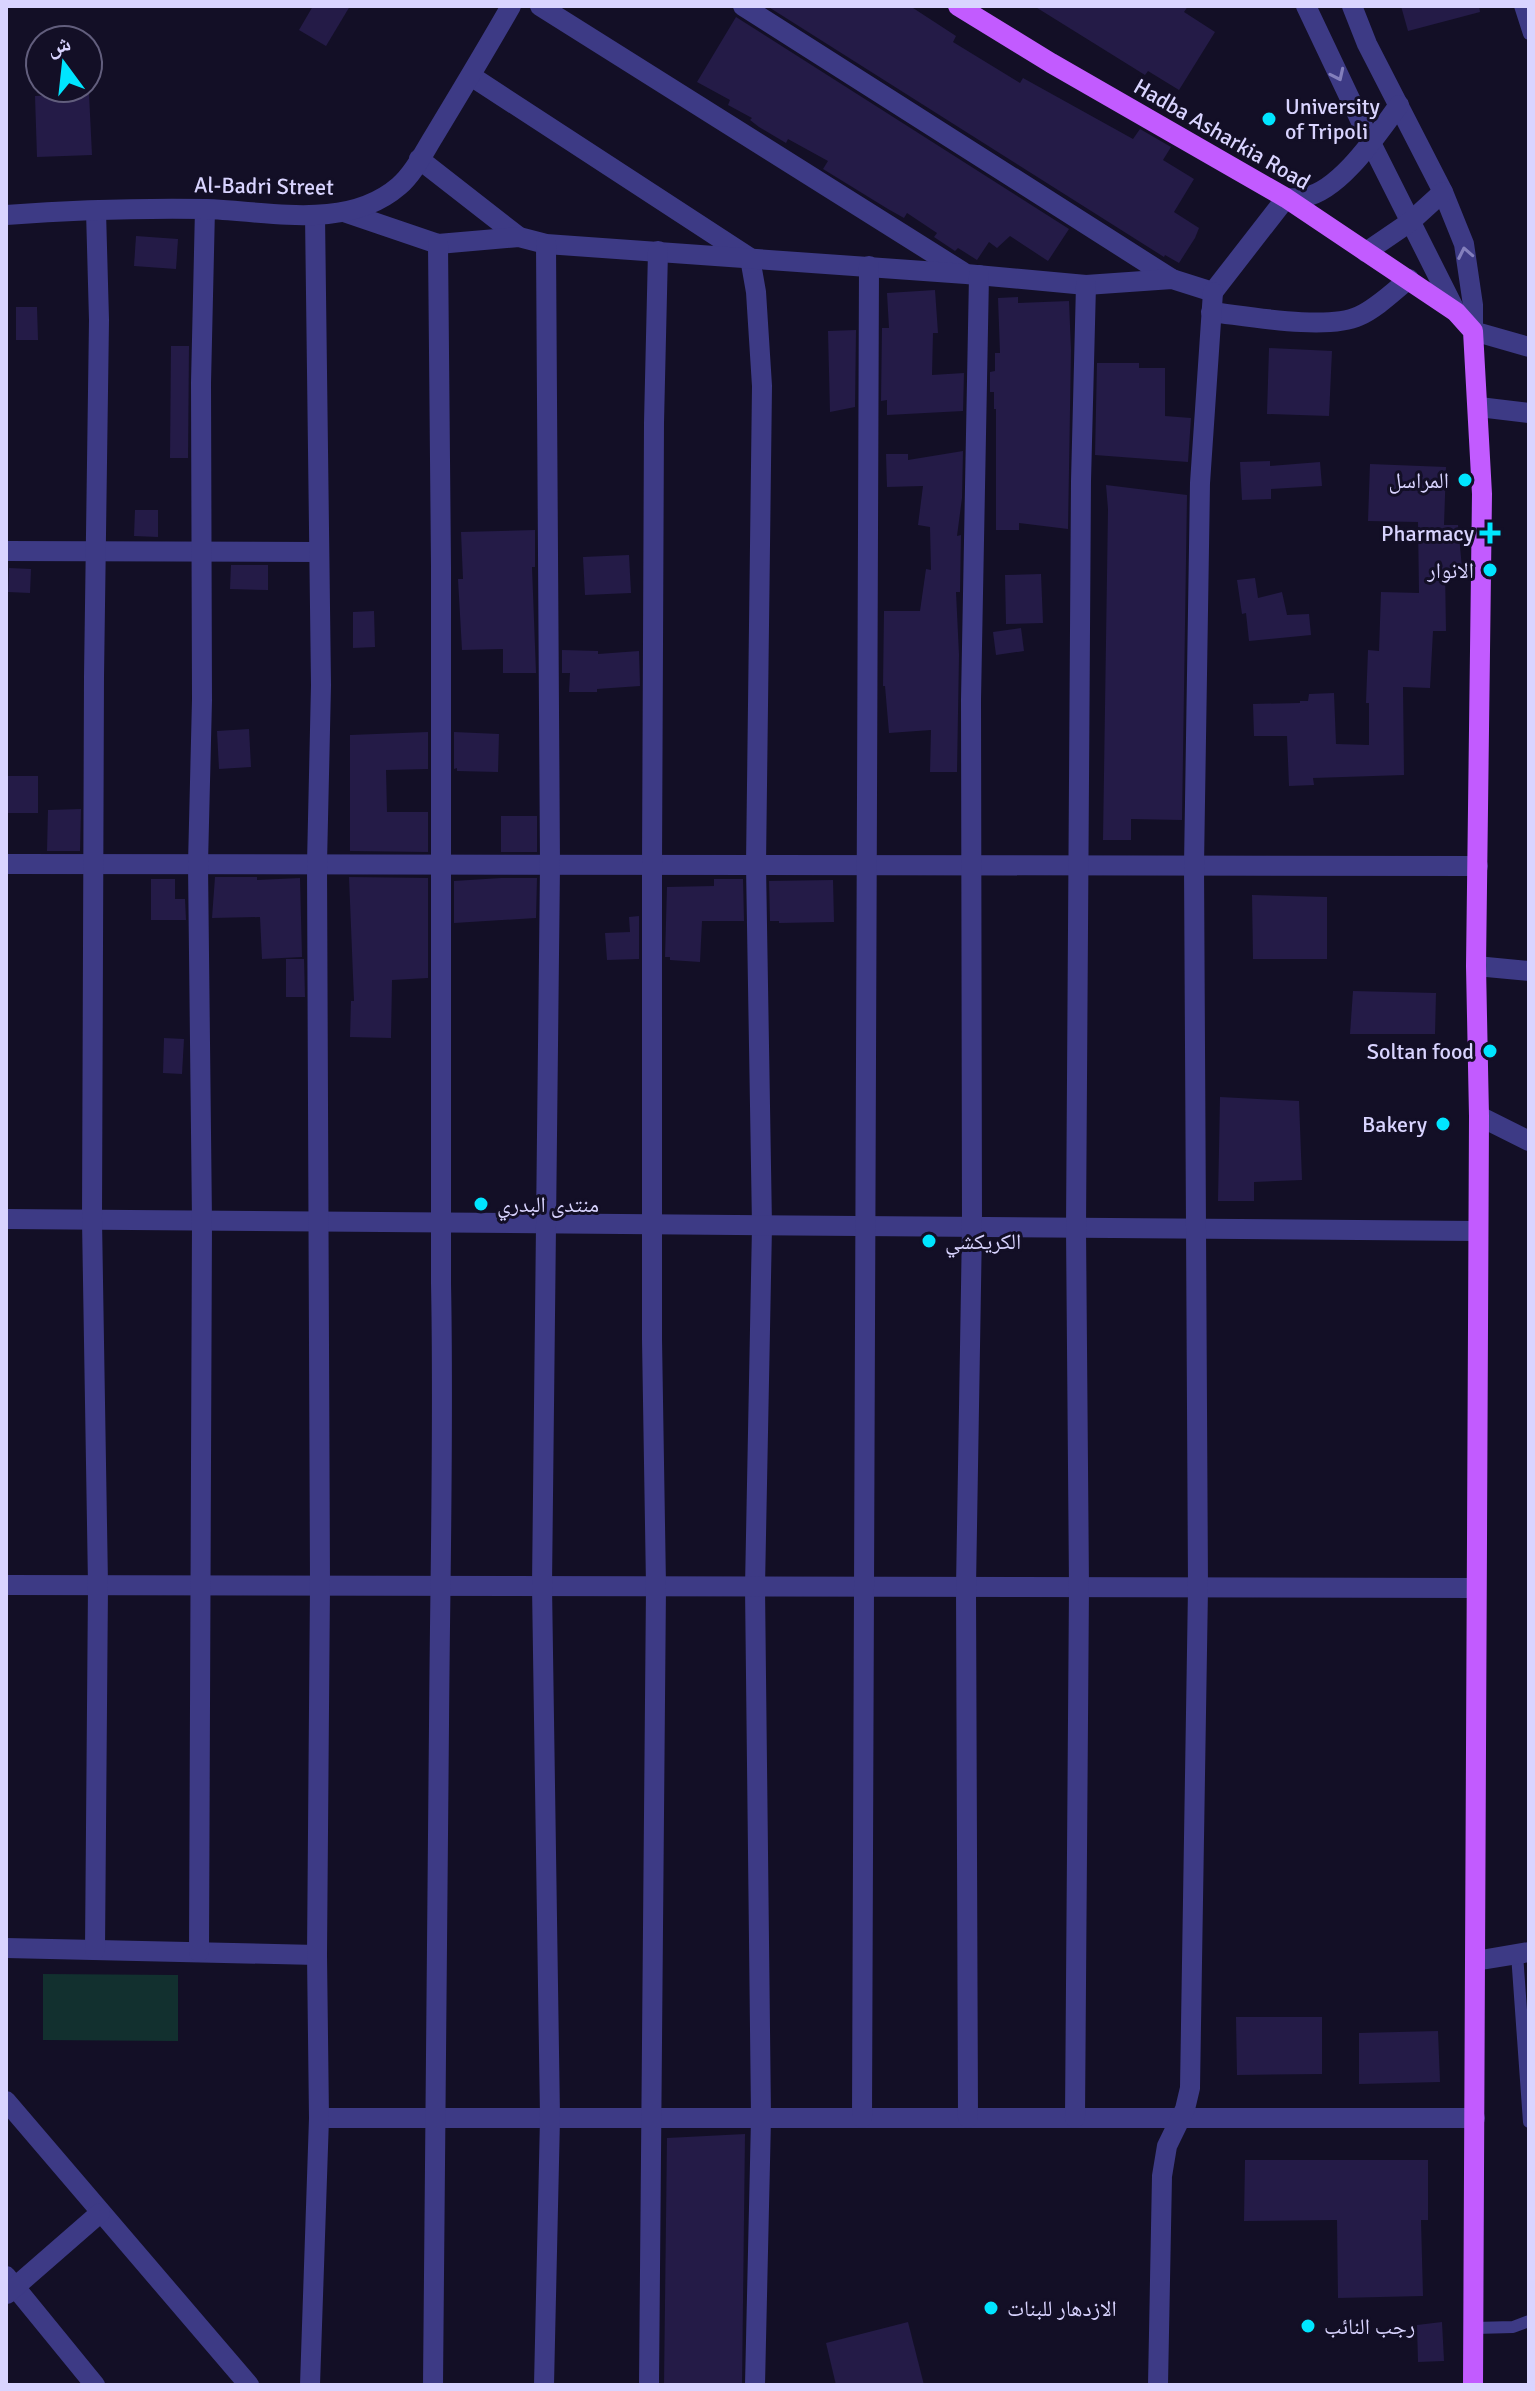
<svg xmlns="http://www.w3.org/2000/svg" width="1535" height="2391" viewBox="0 0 1535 2391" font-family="Signika,'Noto Naskh Arabic',sans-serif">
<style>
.green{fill:#12302f}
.building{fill:#241b47}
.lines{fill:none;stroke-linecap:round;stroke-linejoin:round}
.service{stroke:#3d3a85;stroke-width:12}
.minor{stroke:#3d3a85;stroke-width:20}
.tertiary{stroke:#3d3a85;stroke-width:20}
.primary{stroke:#c25bff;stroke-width:20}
.oneway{stroke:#837fbc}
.poi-dot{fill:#00e5ff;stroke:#130f26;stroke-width:3}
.labels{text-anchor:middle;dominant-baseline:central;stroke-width:6;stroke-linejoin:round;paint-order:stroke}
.poi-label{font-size:22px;fill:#d9d4ff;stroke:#130f26;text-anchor:start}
.street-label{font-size:22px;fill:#d9d4ff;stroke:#130f26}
</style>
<rect width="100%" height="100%" fill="#130f26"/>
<polygon class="green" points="43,1974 178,1975 178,2041 43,2040"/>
<g class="building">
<polygon points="313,6 350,6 326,46 299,30"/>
<polygon points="767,6 910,6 956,36 953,42 1020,83 1023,78 1133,139 1140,129 1171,147 1163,160 1194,179 1174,212 1199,228 1195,238 1179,263 1165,255 1164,257"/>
<polygon points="1034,6 1188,6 1184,12 1215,32 1179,90 1148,71 1145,75"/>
<polygon points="1401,6 1479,6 1480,12 1408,31"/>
<polygon points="736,17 1069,229 1048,261 1010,236 997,248 989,242 977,260 958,248 955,251 934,237 937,233 907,213 904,218 888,209 823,169 828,161 788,139 786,143 759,127 750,120 752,118 728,105 730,100 697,82"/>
<polygon points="89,94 92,155 37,157 35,96"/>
<polygon points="136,236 178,239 176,269 134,266"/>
<polygon points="935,290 938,333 933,333 932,375 964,373 963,411 887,415 887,400 881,401 882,328 889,328 887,293"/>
<polygon points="1018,297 1018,303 1069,301 1071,350 1068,529 1019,523 1019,530 996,530 996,409 994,409 994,392 990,392 990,372 995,371 995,353 1000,353 998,298"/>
<polygon points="16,307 37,307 38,340 16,340"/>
<polygon points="856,330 855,407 830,412 828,331"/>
<polygon points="171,346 189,346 188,458 170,458"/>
<polygon points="1269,348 1332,351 1329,416 1267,414"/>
<polygon points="1097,363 1139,363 1139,368 1165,368 1165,416 1191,418 1188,462 1095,455"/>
<polygon points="963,451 962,498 957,536 961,535 960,592 956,592 959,655 957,772 930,772 931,730 889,733 885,686 883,686 884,611 920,611 926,569 931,570 930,527 918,525 923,486 887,487 886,454 908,454 908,460"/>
<polygon points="1270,461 1270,466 1320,462 1322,486 1271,489 1271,499 1242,500 1240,462"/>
<polygon points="1370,464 1446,467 1444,525 1458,525 1462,568 1445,569 1446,631 1433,631 1430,688 1403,687 1404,775 1313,778 1314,785 1289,786 1287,736 1254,736 1253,704 1300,703 1300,701 1308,701 1309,694 1334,693 1336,744 1369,745 1369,703 1366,703 1368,650 1379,651 1381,592 1419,593 1418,522 1368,521"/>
<polygon points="1106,485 1187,495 1182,820 1131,819 1131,840 1103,840 1108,509"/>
<polygon points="135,510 158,510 158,537 134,536"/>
<polygon points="535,530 535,567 532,567 536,673 503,673 503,649 462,650 458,579 463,579 461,532"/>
<polygon points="629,555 631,593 585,595 583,557"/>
<polygon points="231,565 268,565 268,590 230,589"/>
<polygon points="9,568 31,569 30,593 8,592"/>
<polygon points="1041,574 1043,623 1006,624 1005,575"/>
<polygon points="1255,578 1258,598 1282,592 1287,615 1309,614 1311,635 1249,641 1246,613 1242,614 1237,580"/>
<polygon points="374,611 375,647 353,648 353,612"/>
<polygon points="1021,628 1024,651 996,655 993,632"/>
<polygon points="562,650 598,651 598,654 639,651 640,686 597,689 597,692 569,692 570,673 562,673"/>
<polygon points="249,729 251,767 219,769 217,731"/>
<polygon points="428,732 428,769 386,770 387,812 428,812 428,852 350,851 350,735"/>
<polygon points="454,732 499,734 498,772 457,771 457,768 454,769"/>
<rect x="6" y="776" width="32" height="37"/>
<polygon points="81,809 80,851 47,851 48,810"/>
<rect x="501" y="816" width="36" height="36"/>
<polygon points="215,877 257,877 257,880 300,878 302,957 262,959 260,917 212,918"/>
<polygon points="349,877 428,878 428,978 392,980 391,1038 350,1037 351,1001 354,1001"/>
<polygon points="501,878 537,878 536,918 454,923 454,881"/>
<polygon points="151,879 175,879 175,899 185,899 186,920 151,920"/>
<polygon points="714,879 743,879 744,921 702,921 700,962 670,960 670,957 665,957 667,887 714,886"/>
<polygon points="833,880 834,922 779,923 779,921 770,921 769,881"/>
<polygon points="1252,895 1327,897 1327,959 1253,959"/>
<polygon points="639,916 639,959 607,960 605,933 630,932 629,917"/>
<polygon points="286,959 304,959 305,997 286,997"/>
<polygon points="1353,991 1436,993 1435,1034 1350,1034"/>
<polygon points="164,1038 184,1039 182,1074 163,1073"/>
<polygon points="1220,1097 1299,1101 1302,1180 1254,1182 1254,1201 1218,1201"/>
<polygon points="1236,2017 1322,2017 1322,2074 1237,2075"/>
<polygon points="1438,2031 1440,2082 1359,2084 1359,2033"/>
<polygon points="745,2134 742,2385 664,2385 667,2138"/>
<polygon points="1245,2160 1428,2160 1428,2220 1421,2220 1423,2296 1338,2298 1337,2220 1244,2221"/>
<polygon points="908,2322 924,2385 836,2385 826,2343"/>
<polygon points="1442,2322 1444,2361 1418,2362 1417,2325"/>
</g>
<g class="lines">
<g class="service">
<polyline points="1520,6 1529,34"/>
<polyline points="1517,1954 1529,2122"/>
<polyline points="1475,2328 1513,2327 1529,2321"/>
</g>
<g class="minor">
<polyline points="540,6 963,272"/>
<polyline points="743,6 1172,279"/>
<polyline points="1306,6 1371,143 1456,312"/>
<polyline points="1352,6 1367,44 1443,192 1464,244 1473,305 1473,331 1529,347"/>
<polyline points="471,76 750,258 756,292 762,386 756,865 762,1226 755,1587 761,2118 755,2385"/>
<polyline points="419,159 519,237"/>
<path d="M344,212l94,32 81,-7 27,7 420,30 120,11 86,-6 41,13 73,-94c6,0 13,1 19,-1 36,-7 73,-64 94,-92"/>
<polyline points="1366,252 1410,222 1443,192"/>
<path d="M1211,312c36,4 116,19 148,4 18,-8 35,-25 50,-37"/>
<polyline points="1479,407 1529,413"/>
<polyline points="6,551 318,552"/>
<polyline points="6,864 1478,866"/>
<polyline points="1476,966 1529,971"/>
<polyline points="1479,1116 1529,1141"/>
<polyline points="6,1219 1477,1231"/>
<polyline points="6,1585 1475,1588"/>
<polyline points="6,1948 317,1955"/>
<polyline points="95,1950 98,1585 92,1220 94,677 99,320 96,211"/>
<polyline points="199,1952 202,1221 198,864 202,700 201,383 205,209"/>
<polyline points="1475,1961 1529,1952"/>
<polyline points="6,2101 249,2385"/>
<polyline points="319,2118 1475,2118"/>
<polyline points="862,2118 869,266"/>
<polyline points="968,2118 966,1587 972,1227 971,700 979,275"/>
<polyline points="1075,2118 1079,1587 1076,1228 1081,481 1086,285"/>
<polyline points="6,2276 95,2385"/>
<polyline points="7,2294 100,2213"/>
<polyline points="310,2385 319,2118 317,1955 320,1585 317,864 321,685 315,215"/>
<path d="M433,2385c4,-220 5,-440 6,-660 1,-147 5,-294 2,-442v-716l-3,-323"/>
<polyline points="544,2385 550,2118 542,1586 550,865 546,244"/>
<polyline points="649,2385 656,1586 652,1339 652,865 654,423 658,251"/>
<polyline points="1158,2385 1162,2176 1167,2146 1185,2109 1190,2088 1198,1588 1194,866 1200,483 1213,292"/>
</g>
<path class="tertiary" d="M6,215c66,-5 134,-7 200,-6 63,2 141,22 193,-23 15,-13 25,-34 35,-50 26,-43 52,-86 77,-130"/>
<polyline class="primary" points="958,6 1051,63 1286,198 1456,312 1473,331 1482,494 1476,966 1479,1116 1473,2385"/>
</g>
<defs><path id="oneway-chevron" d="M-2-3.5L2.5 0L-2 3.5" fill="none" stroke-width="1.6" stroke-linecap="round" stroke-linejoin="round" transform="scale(2)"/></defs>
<g class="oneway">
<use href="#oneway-chevron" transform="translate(1338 75) rotate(65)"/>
<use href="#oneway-chevron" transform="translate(1465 253) rotate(-101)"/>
</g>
<g class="poi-dot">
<circle cx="1269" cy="119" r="8"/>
<circle cx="1465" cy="480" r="8"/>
<path d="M1486 521h8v8h8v8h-8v8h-8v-8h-8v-8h8z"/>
<circle cx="1490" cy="570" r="8"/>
<circle cx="1490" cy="1051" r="8"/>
<circle cx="1443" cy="1124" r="8"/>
<circle cx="481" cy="1204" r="8"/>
<circle cx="929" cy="1241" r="8"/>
<circle cx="991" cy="2308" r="8"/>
<circle cx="1308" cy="2326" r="8"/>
</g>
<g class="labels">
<g class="poi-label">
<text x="1285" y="106">University<tspan x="1285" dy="25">of Tripoli</tspan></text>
<text x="1449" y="480" text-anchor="end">المراسل</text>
<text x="1474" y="533" text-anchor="end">Pharmacy</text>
<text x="1474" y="570" text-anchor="end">الانوار</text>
<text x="1474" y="1051" text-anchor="end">Soltan food</text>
<text x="1427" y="1124" text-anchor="end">Bakery</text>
<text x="497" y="1204">منتدى البدري</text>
<text x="945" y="1241">الكريكشي</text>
<text x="1007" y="2308">الازدهار للبنات</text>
<text x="1324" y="2326">رجب النائب</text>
</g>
<g class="street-label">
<text transform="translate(1222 134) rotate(30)">Hadba Asharkia Road</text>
<text transform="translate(264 186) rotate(1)">Al-Badri Street</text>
</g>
</g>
<rect width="1535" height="2391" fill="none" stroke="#d9d4ff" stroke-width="16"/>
<g transform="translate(64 64) rotate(345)"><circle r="38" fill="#130f26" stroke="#625e7d" stroke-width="2"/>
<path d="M0-6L14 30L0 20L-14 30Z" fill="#00e5ff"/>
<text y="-12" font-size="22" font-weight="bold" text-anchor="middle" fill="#d9d4ff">ش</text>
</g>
</svg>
